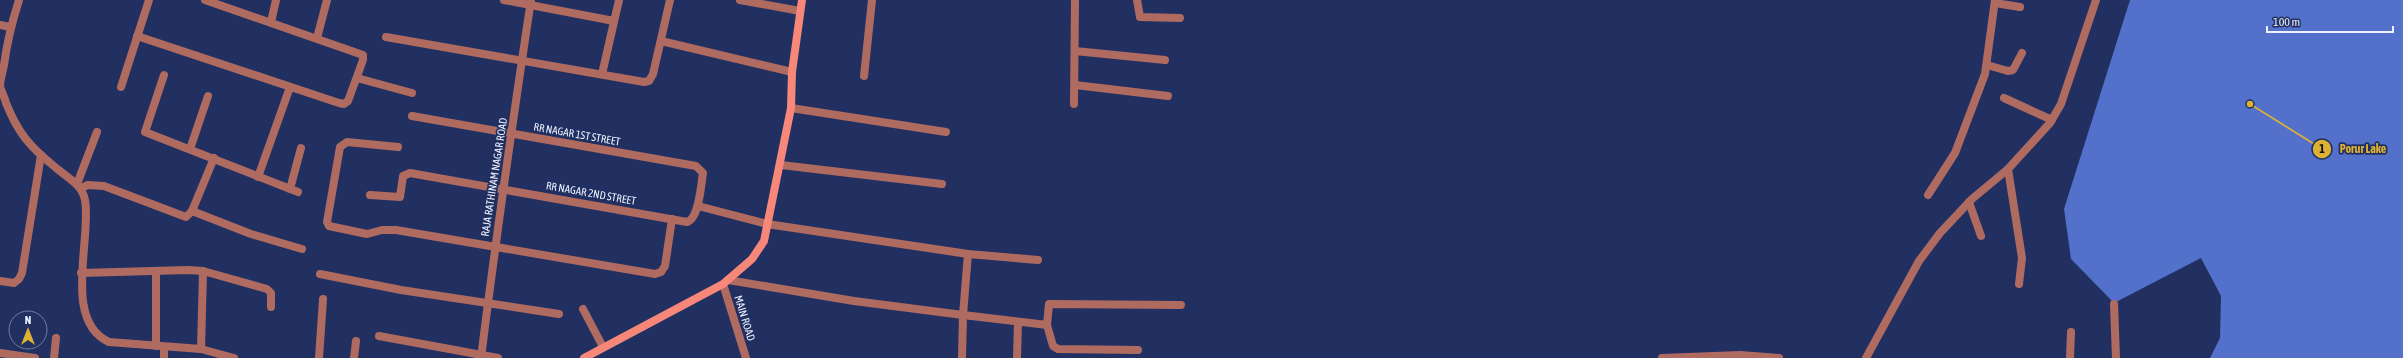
<svg xmlns="http://www.w3.org/2000/svg" width="2403" height="358" viewBox="0 0 2403 358" font-family="'Asap Condensed',sans-serif">
<style>
.water{fill:#5370cb}
.lines{fill:none;stroke-linecap:round;stroke-linejoin:round}
.street{stroke:#b06b61;stroke-width:8}
.secondary{stroke:#f68779;stroke-width:8}
.labels{text-anchor:middle;dominant-baseline:central;stroke-width:3.5;stroke-linejoin:round;paint-order:stroke}
.street-label{font-size:11px;fill:#edf2ff;stroke:#213061}
.leader{fill:none;stroke:#ddb133;stroke-width:1.5}
.callout-dot{fill:#ddb133;stroke:#213061;stroke-width:1.5}
.mark-label{font-size:12px;text-anchor:middle;font-weight:bold;fill:#111}
.callout-label{font-size:12px;text-anchor:middle;font-weight:bold;fill:#ddb133;stroke:#213061;stroke-width:3.5;stroke-linejoin:round;paint-order:stroke}
</style>
<rect width="100%" height="100%" fill="#213061"/>
<polygon class="water" points="2130,0 2403,0 2403,358 2210,358 2220,338 2221,296 2201,258 2114,303 2071,259 2064,209"/>
<g class="lines">
<g class="street">
<path d="M19,0c-7,22 -12,42 -15,65 -1,6 -4,14 -4,21 1,5 5,12 6,17 12,30 24,44 49,64 11,10 27,17 30,33 7,38 -23,121 24,142l92,7 33,9"/>
<polyline points="504,0 614,21"/>
<polyline points="740,0 800,11"/>
<polyline points="1137,0 1140,17 1180,18"/>
<polyline points="1995,3 2020,7"/>
<polyline points="271,22 276,0"/>
<polyline points="0,25 10,27"/>
<polyline points="137,36 339,103 344,104 348,101 363,60 363,55 205,0"/>
<polyline points="386,37 644,82 649,81 653,74 670,0"/>
<polyline points="317,38 327,0"/>
<polyline points="661,41 792,72"/>
<polyline points="1075,51 1165,60"/>
<polyline points="1987,65 2008,71 2013,70 2022,53"/>
<polyline points="602,74 619,0"/>
<polyline points="164,75 145,132 298,192"/>
<polyline points="864,76 872,0"/>
<polyline points="357,78 412,93"/>
<polyline points="1075,85 1168,96"/>
<polyline points="121,87 149,0"/>
<polyline points="2004,98 2052,120"/>
<polyline points="1074,104 1075,0"/>
<polyline points="791,108 946,132"/>
<polyline points="398,147 347,142 340,147 327,222 329,226 367,234 382,230 396,230 655,274 661,272 665,266 672,219"/>
<polyline points="190,149 208,96"/>
<polyline points="781,165 942,184"/>
<polyline points="2008,169 2022,258 2019,284"/>
<polyline points="258,177 290,87"/>
<polyline points="77,184 97,132"/>
<polyline points="81,188 88,185 104,186 186,217 192,211 214,158"/>
<polyline points="290,189 301,148"/>
<path d="M370,195l30,2 3,-21 7,-3 277,49c12,-3 14,-37 16,-49l-7,-7 -284,-50"/>
<polyline points="1928,195 1955,153 1985,74 1995,0"/>
<polyline points="1969,202 1981,236"/>
<polyline points="698,206 767,224 968,254 1038,260"/>
<polyline points="192,211 251,234 302,249"/>
<polyline points="968,254 963,315 1047,325 1049,304 1181,305"/>
<polyline points="156,272 156,346"/>
<polyline points="81,273 188,270 203,271 267,289 271,293 271,307"/>
<polyline points="320,274 401,290 559,314"/>
<polyline points="728,280 854,301 963,315 962,358"/>
<polyline points="0,281 14,283 19,279 22,273 41,155"/>
<polyline points="723,284 746,358"/>
<polyline points="2114,304 2116,358"/>
<polyline points="583,309 603,347"/>
<polyline points="1047,325 1053,346 1058,349 1138,350"/>
<polyline points="379,336 498,358"/>
<polyline points="164,347 164,358"/>
<polyline points="201,349 203,271"/>
<polyline points="0,353 35,358"/>
<polyline points="54,358 56,338"/>
<polyline points="319,358 323,299"/>
<polyline points="354,358 356,341"/>
<path d="M481,358c15,-120 32,-239 50,-358"/>
<polyline points="1017,358 1018,322"/>
<polyline points="1662,358 1740,355 1779,358"/>
<polyline points="1866,358 1919,261 1940,233 1972,199 2008,169 2050,123 2061,104 2096,0"/>
<polyline points="2070,358 2071,332"/>
</g>
<polyline class="secondary" points="584,358 723,284 752,259 764,241 791,108 792,72 802,0"/>
</g>
<g class="labels">
<g class="street-label">
<text transform="translate(577 134) rotate(10)">RR NAGAR 1ST STREET</text>
<text transform="translate(494 177) rotate(-81)">RAJA RATHINAM NAGAR ROAD</text>
<text transform="translate(591 193) rotate(10)">RR NAGAR 2ND STREET</text>
<text transform="translate(745 318) rotate(73)">MAIN ROAD</text>
</g>
</g>
<path class="leader" d="M2250 104L2322 149"/>
<g class="callout-dot">
<circle cx="2250" cy="104" r="4"/>
<circle cx="2322" cy="149" r="10"/>
</g>
<g class="mark-label">
<text x="2322" y="153">1</text>
</g>
<g class="callout-label">
<text x="2363" y="153">Porur Lake</text>
</g>
<g transform="translate(28 330)"><circle r="19" fill="#213061" stroke="#737ea0"/>
<path d="M0-3L7 15L0 10L-7 15Z" fill="#ddb133"/>
<text y="-6" font-size="11" font-weight="bold" text-anchor="middle" fill="#edf2ff">N</text>
</g>
<path d="M2267 26v6h126v-6" fill="none" stroke="#edf2ff" stroke-width="2"/>
<text x="2273" y="26" font-size="12" fill="#edf2ff" stroke="#213061" stroke-width="3" paint-order="stroke">100 m</text>
</svg>
